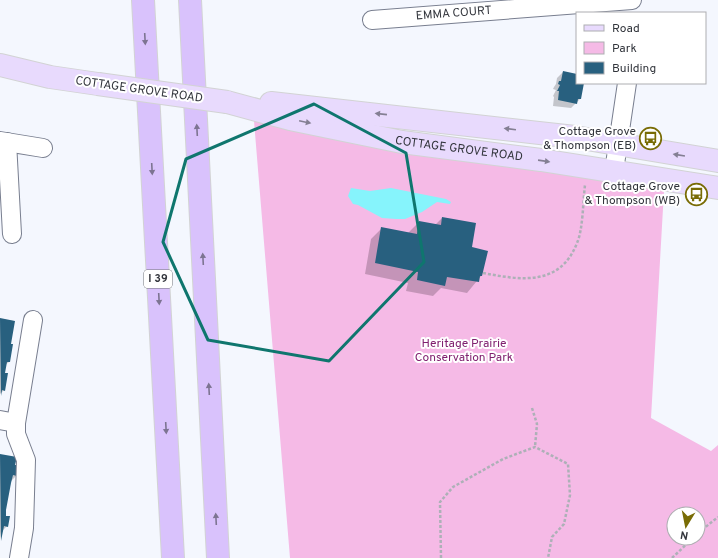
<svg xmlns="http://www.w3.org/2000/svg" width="718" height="558" viewBox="0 0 718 558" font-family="Overpass,sans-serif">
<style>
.green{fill:#f5bae6;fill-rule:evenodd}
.water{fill:#86f4fc}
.shadow{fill:#0003}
.building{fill:#28607f}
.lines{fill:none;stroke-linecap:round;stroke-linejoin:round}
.minor-casing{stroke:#787e8f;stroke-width:20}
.major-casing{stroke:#d2d3d4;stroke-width:24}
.highway-casing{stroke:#d2d3d4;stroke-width:24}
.path{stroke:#adb0b7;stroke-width:2.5;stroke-dasharray:3 2;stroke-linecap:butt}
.minor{stroke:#fff;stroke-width:18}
.major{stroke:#e8dafd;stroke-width:22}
.highway{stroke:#d9c2fc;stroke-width:22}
.major-bridge-casing{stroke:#d2d3d4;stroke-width:24;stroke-linecap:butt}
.major-bridge{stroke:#e8dafd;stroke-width:22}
.oneway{fill:#7d7492}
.oneway2{fill:#847f93}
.marked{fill:none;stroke:#0f766e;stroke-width:3;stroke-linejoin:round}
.labels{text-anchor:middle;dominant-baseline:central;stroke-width:4;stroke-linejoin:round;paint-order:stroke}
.shield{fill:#fff;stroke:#707276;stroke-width:1}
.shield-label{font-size:11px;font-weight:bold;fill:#32353c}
.street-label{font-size:12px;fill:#32353c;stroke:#fff}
.poi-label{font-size:12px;fill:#32353c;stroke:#fff;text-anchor:end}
.park-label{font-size:12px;fill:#802170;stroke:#fff}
</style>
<rect width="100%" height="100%" fill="#f4f7fe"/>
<path class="green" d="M254,121l410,70 -13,227 60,33 7,-6v113h-428zM674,514h24v24h-24z"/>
<polygon class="water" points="351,188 370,191 391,188 446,199 451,202 450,204 437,202 422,212 405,219 396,219 382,218 358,205 353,204 348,196"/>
<g class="shadow">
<polygon points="563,72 577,75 577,83 583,83 580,99 571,108 553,106 554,97 553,96 556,90 553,89 554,87 556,84 557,78"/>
<polygon points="442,218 470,248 481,276 467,293 441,288 433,296 406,291 408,283 365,274 371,239 382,228 408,233 419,222 435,225"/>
<polygon points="0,319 14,321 9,345 12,345 9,362 5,365 4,390 0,394"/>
<polygon points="0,455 16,458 14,466 16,476 11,481 5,510 7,526 1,532 0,539"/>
</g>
<g class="building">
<polygon points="563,71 577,74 577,83 584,83 581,99 578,99 577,104 558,100 559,91 557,91 560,85 558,84 559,81 561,81"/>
<polygon points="442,217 476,223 472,247 488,251 482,276 480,276 479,282 447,277 445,286 417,280 418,272 375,263 381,227 417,234 419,221 441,225"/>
<polygon points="0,318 15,321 11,344 13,344 10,362 7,362 5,373 8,373 5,391 2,390 1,396"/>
<polygon points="0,454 17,457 15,465 19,465 17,476 13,475 11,483 6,510 6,516 10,516 8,527 4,526 1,541"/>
</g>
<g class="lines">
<defs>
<g id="minor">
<path id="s1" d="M372,20l260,-20"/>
<polyline points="0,141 43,148"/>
<polyline points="7,142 12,234"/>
<polyline points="614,171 627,83"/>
<polyline points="0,420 16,423"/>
<polyline points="19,558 24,528 26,460 16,434 16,423 33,320"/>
</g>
<g id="major">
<polyline points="0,65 50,77 98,84"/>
<path id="s2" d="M227,102l63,17 112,23 139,18 177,28"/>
<polyline points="271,103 575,137 718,161"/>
</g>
<g id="highway">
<polyline points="143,0 173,558"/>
<polyline points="190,0 218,558"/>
</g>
</defs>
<use href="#minor" class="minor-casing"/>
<use href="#major" class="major-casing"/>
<use href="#highway" class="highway-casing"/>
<g class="path">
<path d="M483,273c37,7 77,14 94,-30 6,-13 6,-42 8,-58"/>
<polyline points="532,408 537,424 535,447"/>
<polyline points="698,533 718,517"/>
<polyline points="441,558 440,502 453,487 503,459 535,447 568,464 570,495 564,524 552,537 548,558"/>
<polyline points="672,558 693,538"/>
</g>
<use href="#minor" class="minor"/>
<use href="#major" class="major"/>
<use href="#highway" class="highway"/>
<defs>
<polyline id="major-bridge" points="98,84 227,102"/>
</defs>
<use href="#major-bridge" class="major-bridge-casing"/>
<use href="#major-bridge" class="major-bridge"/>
</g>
<defs><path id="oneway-solid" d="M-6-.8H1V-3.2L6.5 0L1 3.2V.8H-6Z"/></defs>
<g class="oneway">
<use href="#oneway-solid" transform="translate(145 39) rotate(87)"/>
<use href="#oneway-solid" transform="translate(197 130) rotate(-93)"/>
<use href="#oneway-solid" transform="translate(152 169) rotate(87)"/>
<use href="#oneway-solid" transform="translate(203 259) rotate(-93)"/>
<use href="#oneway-solid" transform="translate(159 299) rotate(87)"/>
<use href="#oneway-solid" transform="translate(209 389) rotate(-93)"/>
<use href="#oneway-solid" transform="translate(166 428) rotate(87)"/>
<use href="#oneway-solid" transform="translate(216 519) rotate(-93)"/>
</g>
<g class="oneway2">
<use href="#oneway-solid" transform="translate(381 114) rotate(-174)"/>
<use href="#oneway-solid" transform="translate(305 122) rotate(12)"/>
<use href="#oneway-solid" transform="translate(510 129) rotate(-173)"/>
<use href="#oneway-solid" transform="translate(679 155) rotate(-171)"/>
<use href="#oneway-solid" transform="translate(544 161) rotate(8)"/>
</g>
<path class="marked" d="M314,104l92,49 18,109 -95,99 -121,-21 -45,-98 23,-83z"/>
<defs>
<symbol id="bus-ring" viewBox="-11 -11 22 22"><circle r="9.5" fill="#fff" stroke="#796c05" stroke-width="1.5"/><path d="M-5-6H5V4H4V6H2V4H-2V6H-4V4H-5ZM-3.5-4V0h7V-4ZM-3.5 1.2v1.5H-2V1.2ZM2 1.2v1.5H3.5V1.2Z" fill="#796c05"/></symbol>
</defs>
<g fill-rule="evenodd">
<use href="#bus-ring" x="638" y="126" width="25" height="25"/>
<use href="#bus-ring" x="684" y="182" width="25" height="25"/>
</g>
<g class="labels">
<rect class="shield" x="144" y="270" width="28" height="18" rx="3"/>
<g class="shield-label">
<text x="158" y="279">I 39</text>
</g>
<g class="street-label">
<text stroke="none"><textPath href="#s1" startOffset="82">EMMA COURT</textPath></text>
<text transform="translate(139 90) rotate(8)">COTTAGE GROVE ROAD</text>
<text stroke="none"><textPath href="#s2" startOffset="237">COTTAGE GROVE ROAD</textPath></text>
</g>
<g class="poi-label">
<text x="636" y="132">Cottage Grove<tspan x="636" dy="14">&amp; Thompson (EB)</tspan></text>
<text x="680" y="187">Cottage Grove<tspan x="680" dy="14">&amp; Thompson (WB)</tspan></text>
</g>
<g class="park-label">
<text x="464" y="344">Heritage Prairie<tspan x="464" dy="14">Conservation Park</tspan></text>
</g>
</g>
<rect x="576" y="12" width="130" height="72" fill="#ffffff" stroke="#adaeb1"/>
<rect x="584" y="25" width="20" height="6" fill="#e8dafd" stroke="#adaeb1"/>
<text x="612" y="32" font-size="12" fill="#32353c">Road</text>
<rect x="584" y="42" width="20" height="12" fill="#f5bae6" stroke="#adaeb1"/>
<text x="612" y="52" font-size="12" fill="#32353c">Park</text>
<rect x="584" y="62" width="20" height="12" fill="#28607f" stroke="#adaeb1"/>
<text x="612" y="72" font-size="12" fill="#32353c">Building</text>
<g transform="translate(686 526) rotate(190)"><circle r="19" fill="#ffffff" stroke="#adaeb1"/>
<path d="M0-3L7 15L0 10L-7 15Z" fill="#796c05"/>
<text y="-6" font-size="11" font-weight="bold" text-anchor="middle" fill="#32353c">N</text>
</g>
</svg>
